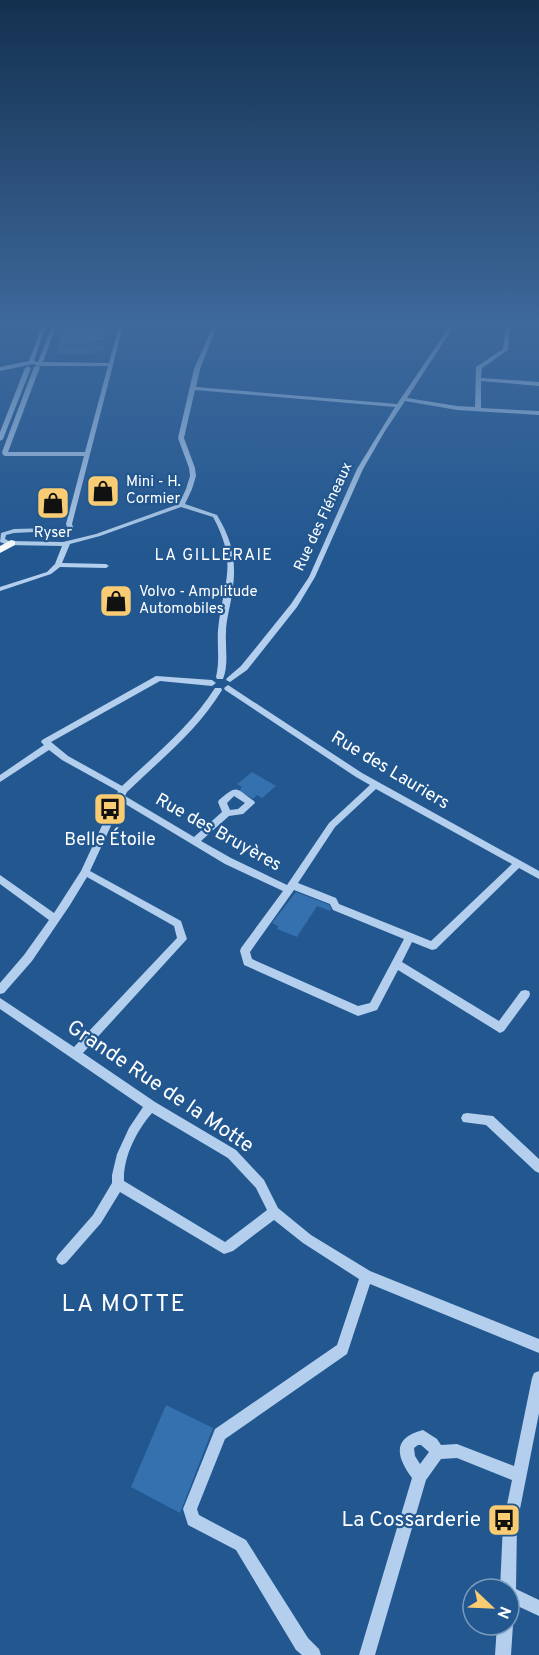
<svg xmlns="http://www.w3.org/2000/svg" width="539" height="1655" viewBox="0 0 539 1655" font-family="Overpass,sans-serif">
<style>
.green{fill:#3571ae}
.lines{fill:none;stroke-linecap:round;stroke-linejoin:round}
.minor{fill:#b3cfed;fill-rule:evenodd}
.highway{fill:#fff;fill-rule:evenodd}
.wall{fill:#44709e}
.shaded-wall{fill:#375b81}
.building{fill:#4f82b8;stroke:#375b81;stroke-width:1.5}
.labels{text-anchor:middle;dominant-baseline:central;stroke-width:4.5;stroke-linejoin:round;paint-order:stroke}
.far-poi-label{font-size:15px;fill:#fff;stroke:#225790;text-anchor:start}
.far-street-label{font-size:15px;fill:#fff;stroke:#225790}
.far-neighbourhood-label{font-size:16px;letter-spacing:1.5px;fill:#fff;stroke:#225790}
.street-label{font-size:18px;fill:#fff;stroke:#225790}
.poi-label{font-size:18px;fill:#fff;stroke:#225790}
.near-street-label{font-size:21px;fill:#fff;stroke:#225790}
.near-poi-label{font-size:21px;fill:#fff;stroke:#225790;text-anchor:end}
.near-neighbourhood-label{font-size:24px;letter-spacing:1.5px;fill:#fff;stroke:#225790}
</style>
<rect width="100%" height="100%" fill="#225790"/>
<g class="green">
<polygon points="252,772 276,786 262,798 257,795 253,799 239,791 242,787 237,784"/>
<polygon points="296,892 330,905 331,909 330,911 317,906 297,937 277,929 278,926 272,923"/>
<polygon points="166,1405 213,1428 180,1513 131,1487"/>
</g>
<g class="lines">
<g class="minor">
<polygon points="42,326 46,326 34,361 38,362 52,326 56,326 43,362 109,363 119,326 123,326 72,524 74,530 71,532 68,530 66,524 84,456 5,456 3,455 2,452 34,367 37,365 40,367 8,452 85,452 108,366 41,366 33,364 0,371 0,367 29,361"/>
<path d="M213,326h4l-17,43 -4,18 201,17 53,-78h4l-47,72 50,8 18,1 1,-40 27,-18 3,-23h4l-2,24 -26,18 -1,10 58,4v4l-58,-5v27l58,3v4l-82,-5 -52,-9 -20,30 -22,38 -48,108 -18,30 -50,63 -17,12 -4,-2 1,-2 14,-12 50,-62 18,-27 48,-108 38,-62 -200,-17 -11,48 11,30 1,8 -4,13 -7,15 32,11c18,30 20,51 14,85 -2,11 -5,22 -5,32 -1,16 3,32 -3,47h-6l-1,-2c4,-16 1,-31 2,-47 5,-48 21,-65 -5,-113l-32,-10 -81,29 -30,8 -8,19 44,1 3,2 -3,2 -46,-1 -9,7 -51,17v-4l47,-15 8,-8 7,-18 -54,-1 -8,-3 1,-9 13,-4 38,-1 3,2 -1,1 -40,2 -8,2 -1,4 4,2 54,1 33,-8 83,-30 7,-15 4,-13 -1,-8 -11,-30 16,-69z"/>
<polygon points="28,366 31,368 3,439 0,441 0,432 25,368"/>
<path d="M156,676l56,4 4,3 -4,3 -52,-5 -109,61 17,14 54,30c33,-31 69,-60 93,-98h6l1,2c-24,40 -62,70 -95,102l-2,4 69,41 28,-25 -4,-10 1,-2c19,-16 16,-12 35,1l1,2 -12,11 -14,2 -28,25 30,17 56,27 42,-62 41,-38 -14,-8 -131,-87 -1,-2 4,-3 134,88 177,98v8l-20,-11 -83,81 -4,1 -20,-8 -10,20 97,59 22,-30 4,-1 4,1 1,3 -1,3 -25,34 -4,2 -102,-63 -21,40 -19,6 -114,-51 -4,-14 1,-3 42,-57 -58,-27 -103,-62 -32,69 91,50 6,18 -104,114 72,49 81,48 28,30 14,28 33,27 59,36 169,68v14l-169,-69 -23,70 -122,85 -28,70 2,6 47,25 62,98 11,11 2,6h-19l-6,-5 -60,-100 -48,-25 -5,-16 32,-80 122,-84 22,-66 -56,-36 -29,-23 -41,31 -9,3 -104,-62 -19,31 -35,40 -4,2 -4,-2 -2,-4 2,-4 35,-40 19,-32v-8l5,-21 12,-26 14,-21 -143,-98v-11l74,49 103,-109 -3,-12 -87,-49 -17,28 -38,56 -28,32 -4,1v-11l24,-28 25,-35 -49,-36v-9l54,38 27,-42 37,-80 -56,-31 -13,-10 -49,32v-7l44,-30 -3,-3 1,-2zM376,789l136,75 -81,77 -92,-37 -3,-6 -38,-15 37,-56zM234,796l11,7 -7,6 -8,1 -3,-7zM294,890l36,14 3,6 71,29 -34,64 -12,3 -106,-47 -2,-7zM152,1113l76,45 28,30 11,22 -42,32 -101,-61c-1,-24 13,-51 28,-68z"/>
<polygon points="467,1113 493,1116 539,1159 539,1173 535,1171 486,1125 463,1122 461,1118 463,1114"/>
<path d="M539,1371v42l-22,111 -1,65 23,11v16l-30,-14v-13h-9l3,-65 9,-44 -55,-22 -16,1 -15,21 -51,175h-16l53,-177c-16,-22 -20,-40 11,-48l14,9 4,6 16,-1 57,22 18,-88 2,-5zM418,1445h3l8,7 -9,12 -5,-8 -1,-8z"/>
<polygon points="509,1619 513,1625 511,1655 495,1655 497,1625 509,1625"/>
</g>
<polygon class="highway" points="11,540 15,541 15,545 0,553 0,546"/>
</g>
<polygon class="wall" points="64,326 108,326 109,332 104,351 94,351 93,354 59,354 58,345"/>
<polygon class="shaded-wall" points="107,326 108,326 109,332 104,351 103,341"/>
<polygon class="building" points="64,326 107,326 103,341 92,341 91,345 58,345"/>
<linearGradient id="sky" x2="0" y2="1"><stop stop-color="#13304f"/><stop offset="0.58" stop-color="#3e699c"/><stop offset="1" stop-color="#3e699c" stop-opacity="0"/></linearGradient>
<rect width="539" height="558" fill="url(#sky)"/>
<defs>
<symbol id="shop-square" viewBox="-11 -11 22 22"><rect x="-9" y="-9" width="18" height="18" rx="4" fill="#f9cc74" stroke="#225790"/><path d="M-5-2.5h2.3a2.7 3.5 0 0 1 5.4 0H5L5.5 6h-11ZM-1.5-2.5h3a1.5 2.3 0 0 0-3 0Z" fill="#111"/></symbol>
<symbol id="bus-square" viewBox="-11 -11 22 22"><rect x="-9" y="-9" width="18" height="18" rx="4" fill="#f9cc74" stroke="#225790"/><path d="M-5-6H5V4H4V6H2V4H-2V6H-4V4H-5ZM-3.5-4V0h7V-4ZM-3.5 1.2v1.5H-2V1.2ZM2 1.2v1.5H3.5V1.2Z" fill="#111"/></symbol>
</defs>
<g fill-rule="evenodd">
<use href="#shop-square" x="84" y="472" width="38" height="38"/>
<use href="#shop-square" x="34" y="484" width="38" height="38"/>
<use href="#shop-square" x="97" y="582" width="38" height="38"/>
<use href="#bus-square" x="91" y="790" width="38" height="38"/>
<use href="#bus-square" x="485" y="1501" width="38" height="38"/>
</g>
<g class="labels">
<g class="far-poi-label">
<text x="126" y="482">Mini - H.<tspan x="126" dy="17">Cormier</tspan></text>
<text x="53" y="533" text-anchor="middle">Ryser</text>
<text x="139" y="592">Volvo - Amplitude<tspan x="139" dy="17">Automobiles</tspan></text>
</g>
<g class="far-street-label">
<text transform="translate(324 517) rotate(-65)">Rue des Fléneaux</text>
</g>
<g class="far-neighbourhood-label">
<text x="214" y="556">LA GILLERAIE</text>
</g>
<g class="street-label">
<text transform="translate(390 771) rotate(31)">Rue des Lauriers</text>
<text transform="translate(218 833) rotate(29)">Rue des Bruyères</text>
</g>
<g class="poi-label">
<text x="110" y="840">Belle Étoile</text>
</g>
<g class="near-street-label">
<text transform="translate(160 1087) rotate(34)">Grande Rue de la Motte</text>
</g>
<g class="near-poi-label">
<text x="481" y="1520">La Cossarderie</text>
</g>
<g class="near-neighbourhood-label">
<text x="124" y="1305">LA MOTTE</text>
</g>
</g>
<g transform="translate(491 1607) rotate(113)"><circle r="28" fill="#225790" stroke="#7a9abc" stroke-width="1.5"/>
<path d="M0-4.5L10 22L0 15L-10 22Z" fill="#f9cc74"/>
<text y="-9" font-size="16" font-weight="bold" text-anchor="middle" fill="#ffffff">N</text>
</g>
</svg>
